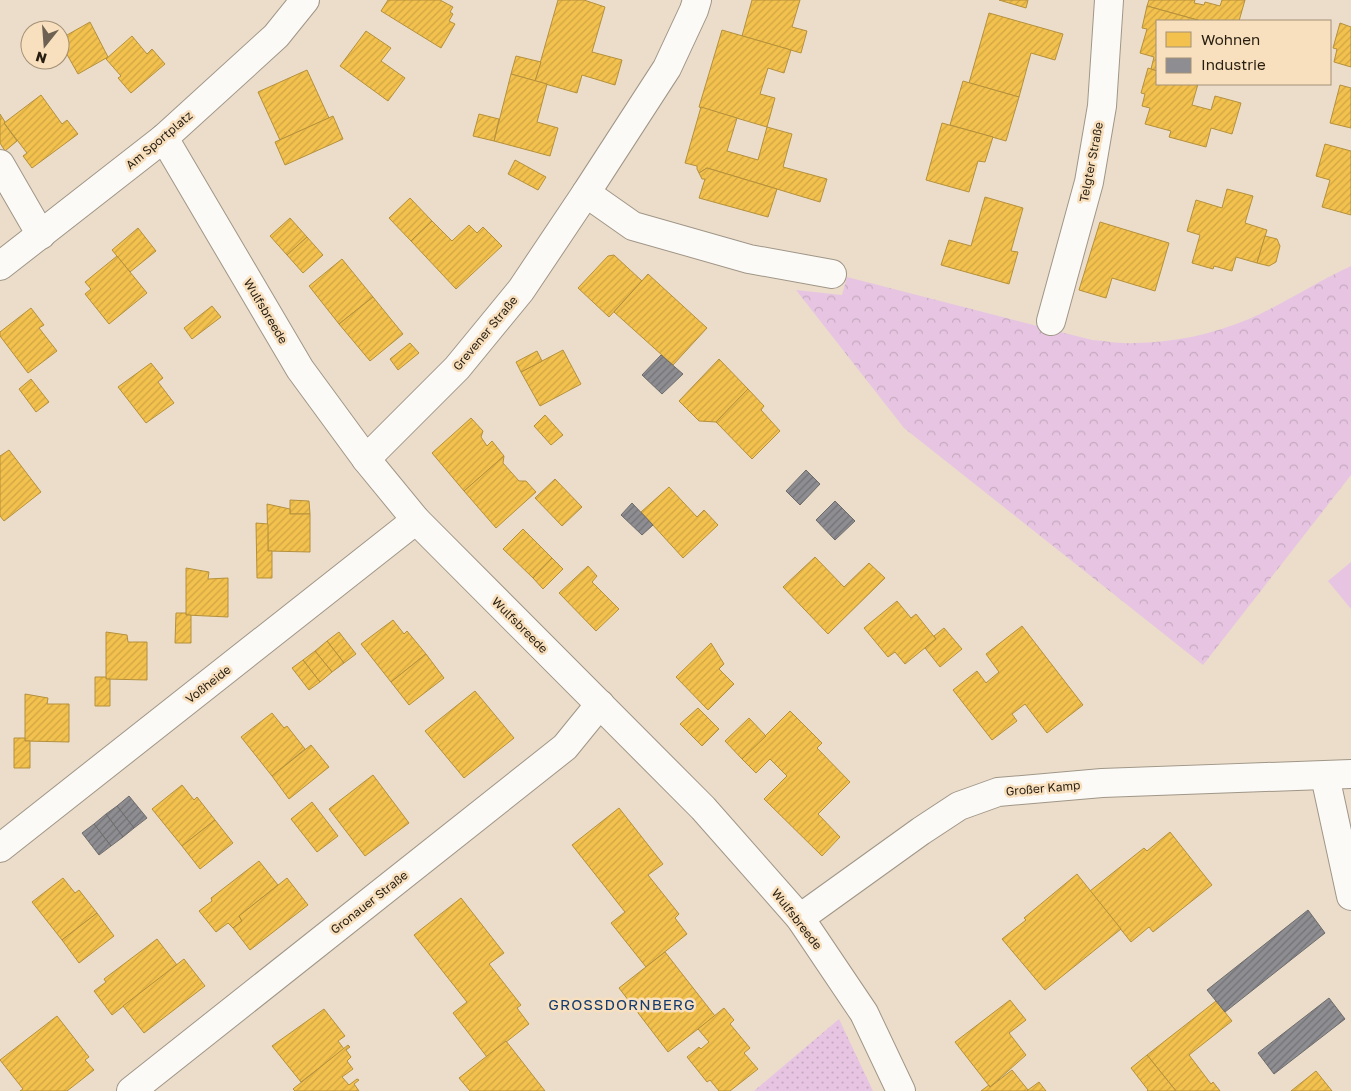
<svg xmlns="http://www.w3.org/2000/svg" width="1351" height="1091" viewBox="0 0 1351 1091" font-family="'Golos Text',sans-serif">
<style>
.grass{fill:#e7c5e2}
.forest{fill:url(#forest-crowns)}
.park{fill:url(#park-dots)}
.homes{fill:url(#homes-hatch);stroke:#b5903c}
.industry{fill:url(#industry-hatch);stroke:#6e6c6b}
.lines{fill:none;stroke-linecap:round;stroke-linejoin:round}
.minor-casing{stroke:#a09687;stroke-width:30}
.minor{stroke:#fcfaf7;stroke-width:28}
.labels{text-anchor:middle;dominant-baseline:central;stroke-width:5;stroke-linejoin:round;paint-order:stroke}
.street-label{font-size:12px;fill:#271e11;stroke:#f8dfbd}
.quarter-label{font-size:15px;letter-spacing:1px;fill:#143c70;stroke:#f8dfbd}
</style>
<defs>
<pattern id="forest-crowns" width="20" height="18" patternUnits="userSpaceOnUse" patternTransform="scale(1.25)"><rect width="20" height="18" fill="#e7c5e2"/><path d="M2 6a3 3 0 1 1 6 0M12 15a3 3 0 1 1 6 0" fill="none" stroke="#c6a9c1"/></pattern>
<pattern id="park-dots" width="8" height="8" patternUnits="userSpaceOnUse" patternTransform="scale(1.25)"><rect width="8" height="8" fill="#e7c5e2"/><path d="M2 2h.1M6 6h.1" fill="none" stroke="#c6a9c1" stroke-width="1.8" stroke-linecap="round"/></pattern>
<pattern id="homes-hatch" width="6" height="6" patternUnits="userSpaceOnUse" patternTransform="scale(1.25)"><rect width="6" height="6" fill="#f2c14e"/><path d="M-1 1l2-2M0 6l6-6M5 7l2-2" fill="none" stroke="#d0a543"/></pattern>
<pattern id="industry-hatch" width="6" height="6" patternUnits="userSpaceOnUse" patternTransform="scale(1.25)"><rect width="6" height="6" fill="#8d8d92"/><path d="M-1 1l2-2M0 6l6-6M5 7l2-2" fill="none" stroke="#737376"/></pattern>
</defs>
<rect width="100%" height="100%" fill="#ebddca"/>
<polygon class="grass" points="1351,562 1351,609 1328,581"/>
<path class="forest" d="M1351,266v209l-148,190 -299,-237 -108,-138 46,5 5,-18 245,63c14,1 28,4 42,3 39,0 79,-9 115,-24 35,-15 67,-37 102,-53z"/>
<polygon class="park" points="839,1019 873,1091 754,1091"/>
<g class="homes">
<polygon points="388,0 440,0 453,7 450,12 453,14 449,21 455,24 441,48 381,11"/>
<polygon points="558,0 584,0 605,7 592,52 622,60 615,85 582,75 577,93 535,81"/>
<polygon points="752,0 800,0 792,27 807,31 801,53 742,36"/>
<polygon points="999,0 1028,0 1026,8"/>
<polygon points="1149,0 1195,0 1194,3 1204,5 1205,2 1220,6 1222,0 1245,0 1239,21 1201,21 1147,6"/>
<polygon points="1147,6 1201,21 1157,21 1157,71 1151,69 1154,57 1140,53 1147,29 1142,28"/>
<polygon points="989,13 1063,34 1055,60 1031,53 1019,97 969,83"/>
<polygon points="90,22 108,57 78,74 60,42 60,39"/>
<polygon points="1340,23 1351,27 1351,67 1334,62 1337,49 1333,48"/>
<polygon points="722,30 791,50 784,73 768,68 760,94 775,98 767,127 699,107"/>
<polygon points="366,31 391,48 381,61 405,78 388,101 340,66"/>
<polygon points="132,36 147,54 152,49 165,64 131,93 118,78 121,76 106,59"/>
<polygon points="516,56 541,62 535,81 511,74"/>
<polygon points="1148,68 1157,71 1157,84 1198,84 1192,105 1211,110 1215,96 1241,103 1232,134 1211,128 1206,147 1169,137 1171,131 1145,124 1150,108 1142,106 1145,94 1141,93"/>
<polygon points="307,70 329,118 280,140 258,92"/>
<polygon points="511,74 547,84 537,122 558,128 550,156 494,141"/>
<polygon points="963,81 1019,97 1006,141 950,125"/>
<polygon points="1340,85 1351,88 1351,128 1330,123"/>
<polygon points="41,95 62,124 67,120 78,134 32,168 23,156 27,153 4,123"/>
<polygon points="701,107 737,118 727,151 758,160 767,127 792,134 783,167 827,179 820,202 707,168 699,173 697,169 697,166 685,163"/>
<polygon points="0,114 5,122 4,123 17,141 5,151 0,143"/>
<polygon points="479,114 499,119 494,141 473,136"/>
<polygon points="333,116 343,139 285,165 275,142"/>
<polygon points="942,123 993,137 985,162 978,161 969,192 926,180"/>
<polygon points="1325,144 1351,151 1351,215 1322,207 1330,180 1316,176"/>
<polygon points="515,160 546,177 538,190 508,174"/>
<polygon points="707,168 777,189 768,217 699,198 705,179 702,179 699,173"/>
<polygon points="1227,189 1253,196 1245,223 1267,230 1257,263 1236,257 1232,271 1214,266 1213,269 1192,263 1200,235 1187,231 1196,200 1222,208"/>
<polygon points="985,197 1023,208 1011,251 1018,252 1009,284 941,265 949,240 971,246"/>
<polygon points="410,198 432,221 411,241 389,218"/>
<polygon points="290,218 307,237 287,255 270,236"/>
<polygon points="432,221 452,241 469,225 477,233 483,227 502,246 456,289 411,241"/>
<polygon points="1100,222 1169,243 1155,291 1112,278 1106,298 1079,290"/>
<polygon points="138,228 156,251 130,272 112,250"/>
<polygon points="1265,236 1277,239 1280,246 1276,262 1269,266 1257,263"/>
<polygon points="307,237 323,255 303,273 287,255"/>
<polygon points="614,255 642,281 609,317 578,288 608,256"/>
<polygon points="117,256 147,293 109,324 85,294 91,289 85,282"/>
<polygon points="342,259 373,297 339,324 309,286"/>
<polygon points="648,274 707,328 673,365 614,312"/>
<polygon points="373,297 403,334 370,361 339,324"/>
<polygon points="212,306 221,317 192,339 184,328"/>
<polygon points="31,308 44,325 39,328 57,351 28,373 0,336 0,332"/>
<polygon points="410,343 419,353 398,370 390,359"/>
<polygon points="563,350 581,384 540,406 521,372"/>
<polygon points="537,351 542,361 521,372 516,362"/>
<polygon points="719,359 748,389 716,422 699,421 679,401"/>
<polygon points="151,363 163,378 158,382 174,403 146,423 118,387"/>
<polygon points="31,379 49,402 36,412 19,389"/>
<polygon points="748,389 764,406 761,410 780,431 752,459 716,422"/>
<polygon points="545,415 563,435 551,445 534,426"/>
<polygon points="471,418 483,431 481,437 487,446 492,441 504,456 464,491 432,453"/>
<polygon points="9,450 41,492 4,521 0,516 0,456"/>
<polygon points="504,456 503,463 519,481 526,481 536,492 496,528 464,491"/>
<polygon points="555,479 582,507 562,526 535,498"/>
<polygon points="669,487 697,517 704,510 718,525 683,558 641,512"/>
<polygon points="290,500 309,501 310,514 290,514"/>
<polygon points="267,504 290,509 290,514 310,514 310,552 268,551"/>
<polygon points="256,523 268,524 268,551 272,551 272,578 257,578"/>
<polygon points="523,529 552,558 533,578 503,549"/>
<polygon points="815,557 844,587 869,563 885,578 828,634 783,587"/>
<polygon points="552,558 563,569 543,589 533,578"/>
<polygon points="588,566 597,576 592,582 619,609 596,631 559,593"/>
<polygon points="186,568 209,572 208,579 228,578 228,617 186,615"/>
<polygon points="897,601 911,618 916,614 936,639 905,664 895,652 888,657 864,628"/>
<polygon points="176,613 186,613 186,615 191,615 191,643 175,643"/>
<polygon points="393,620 404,634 407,631 426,654 391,682 361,644"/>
<polygon points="1022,626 1083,705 1047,733 1025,704 1012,714 1017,721 992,740 953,690 977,671 986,683 999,672 986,654"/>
<polygon points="944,628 962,649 940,667 925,648 936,639 934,636"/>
<polygon points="106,632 127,635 128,642 147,642 147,680 106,679"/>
<polygon points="339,632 356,654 344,663 327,641"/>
<polygon points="327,641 344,663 332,672 315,651"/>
<polygon points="711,643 724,664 719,669 734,684 708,710 676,677"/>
<polygon points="315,651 332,672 320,682 303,660"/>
<polygon points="426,654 444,678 409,705 391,682"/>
<polygon points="303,660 320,682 309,690 292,668"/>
<polygon points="95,677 106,677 106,679 110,679 110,706 95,706"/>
<polygon points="475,691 514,738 464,778 425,731"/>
<polygon points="25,694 48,698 47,704 69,704 69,742 25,741"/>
<polygon points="698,708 719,729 702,746 680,724"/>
<polygon points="790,711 822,743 817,748 850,782 818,814 840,837 822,856 764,799 787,776 770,759 756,773 742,759"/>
<polygon points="272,713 284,728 287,726 305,749 272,776 241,737"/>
<polygon points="749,718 766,736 742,759 725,741"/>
<polygon points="14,738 25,738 25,741 30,741 30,768 14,768"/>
<polygon points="311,745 329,767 289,799 272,776"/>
<polygon points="373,775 409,823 365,856 329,809"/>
<polygon points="182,785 194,800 197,797 215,820 182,846 152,809"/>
<polygon points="312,802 338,836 317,852 291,819"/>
<polygon points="619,808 663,864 648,875 679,914 675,918 687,934 646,967 611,923 625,912 572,845"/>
<polygon points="215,820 233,843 200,869 182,846"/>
<polygon points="1170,832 1212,885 1153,932 1149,927 1131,942 1090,891 1144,848 1147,851"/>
<polygon points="259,861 278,885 239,916 242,921 233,928 228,923 216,932 199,911 212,901 211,898"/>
<polygon points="1077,874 1121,929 1045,990 1002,939 1026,920 1024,918"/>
<polygon points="63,878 75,893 79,890 97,913 62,940 32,902"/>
<polygon points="287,878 308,905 250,950 233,928 242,921 239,916"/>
<polygon points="461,898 504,953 489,964 521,1005 517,1008 529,1024 487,1057 453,1013 467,1002 414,935"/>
<polygon points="97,913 114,936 79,963 62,940"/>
<polygon points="157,939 177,965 112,1015 94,991 106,982 104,979"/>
<polygon points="665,952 715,1016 668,1052 619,988"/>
<polygon points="184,959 205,986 144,1033 123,1006"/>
<polygon points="1010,1000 1026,1020 1009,1033 1026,1055 990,1087 955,1042"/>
<polygon points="1216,1001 1232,1021 1189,1055 1211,1084 1213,1082 1220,1091 1176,1091 1147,1055"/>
<polygon points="724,1008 734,1020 730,1024 750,1048 744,1053 758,1069 730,1091 719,1091 710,1080 707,1082 687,1057 699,1047 701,1049 709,1042 698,1029"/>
<polygon points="324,1009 345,1036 338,1041 344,1049 301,1082 272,1046"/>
<polygon points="57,1016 89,1057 85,1060 94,1070 67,1091 20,1091 23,1089 0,1060"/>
<polygon points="506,1041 545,1091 470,1091 459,1078"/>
<polygon points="348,1045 350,1047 346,1050 351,1057 347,1061 353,1069 342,1077 349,1085 357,1079 359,1080 354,1084 359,1091 295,1091 293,1089"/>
<polygon points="1147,1055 1176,1091 1147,1091 1148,1090 1131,1068"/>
<polygon points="1012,1070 1028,1090 1027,1091 981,1091 989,1085 990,1087"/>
<polygon points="1316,1071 1332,1091 1291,1091"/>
<polygon points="1039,1082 1046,1091 1027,1091 1028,1090"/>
</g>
<g class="industry">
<polygon points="661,355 683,374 662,394 642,375"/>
<polygon points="806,470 820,484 800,505 786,491"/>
<polygon points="835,501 855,521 835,540 816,520"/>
<polygon points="632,503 653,525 642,535 621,515"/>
<polygon points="129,796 147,818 134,828 117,806"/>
<polygon points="117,806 134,828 123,837 106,814"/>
<polygon points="106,814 123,837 111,846 94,824"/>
<polygon points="94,824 111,846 99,855 82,833"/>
<polygon points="1308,910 1325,933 1225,1012 1207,990"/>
<polygon points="1329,998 1345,1019 1274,1074 1258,1053"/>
</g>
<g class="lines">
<defs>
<g id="minor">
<polyline points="164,138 300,369 366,459 416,520 703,808 800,918 864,1013 901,1091"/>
<polyline points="0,164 41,235"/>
<polyline points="586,193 667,68 694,10 697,0"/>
<polyline points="0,266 164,138 276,36 305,0"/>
<polyline points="1051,321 1089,182 1102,106 1109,0"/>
<polyline points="366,459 457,368 521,290 586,193 633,226 749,259 832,274"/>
<polyline points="1325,776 1351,896"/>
<polyline points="0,848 416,520"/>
<polyline points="800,918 921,831 959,806 998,792 1102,783 1351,774"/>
<polyline points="131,1091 565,747 600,704"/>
</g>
</defs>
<use href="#minor" class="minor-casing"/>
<use href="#minor" class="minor"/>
</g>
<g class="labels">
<g class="street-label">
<text transform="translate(159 140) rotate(-40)">Am Sportplatz</text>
<text transform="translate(1091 162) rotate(-79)">Telgter Straße</text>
<text transform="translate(266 311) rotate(59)">Wulfsbreede</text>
<text transform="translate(485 333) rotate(-50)">Grevener Straße</text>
<text transform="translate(520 625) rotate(45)">Wulfsbreede</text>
<text transform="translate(208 684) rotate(-38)">Voßheide</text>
<text transform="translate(1043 788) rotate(-5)">Großer Kamp</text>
<text transform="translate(369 902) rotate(-38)">Gronauer Straße</text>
<text transform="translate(797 919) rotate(52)">Wulfsbreede</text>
</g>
<g class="quarter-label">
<text x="622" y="1004">GROSSDORNBERG</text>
</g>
</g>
<rect x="1156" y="20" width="175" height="65" fill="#f8dfbd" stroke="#a49278"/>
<rect x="1166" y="32" width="25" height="15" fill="#f2c14e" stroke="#a49278"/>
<text x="1201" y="45" font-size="15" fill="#271e11">Wohnen</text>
<rect x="1166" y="58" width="25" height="15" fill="#8d8d92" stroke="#a49278"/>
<text x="1201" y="70" font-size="15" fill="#271e11">Industrie</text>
<g transform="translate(45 45) rotate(197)"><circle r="24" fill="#f8dfbd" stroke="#a49278"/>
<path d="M0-4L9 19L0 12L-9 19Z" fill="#6c6152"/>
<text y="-8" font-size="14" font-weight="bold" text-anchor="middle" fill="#271e11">N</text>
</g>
</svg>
